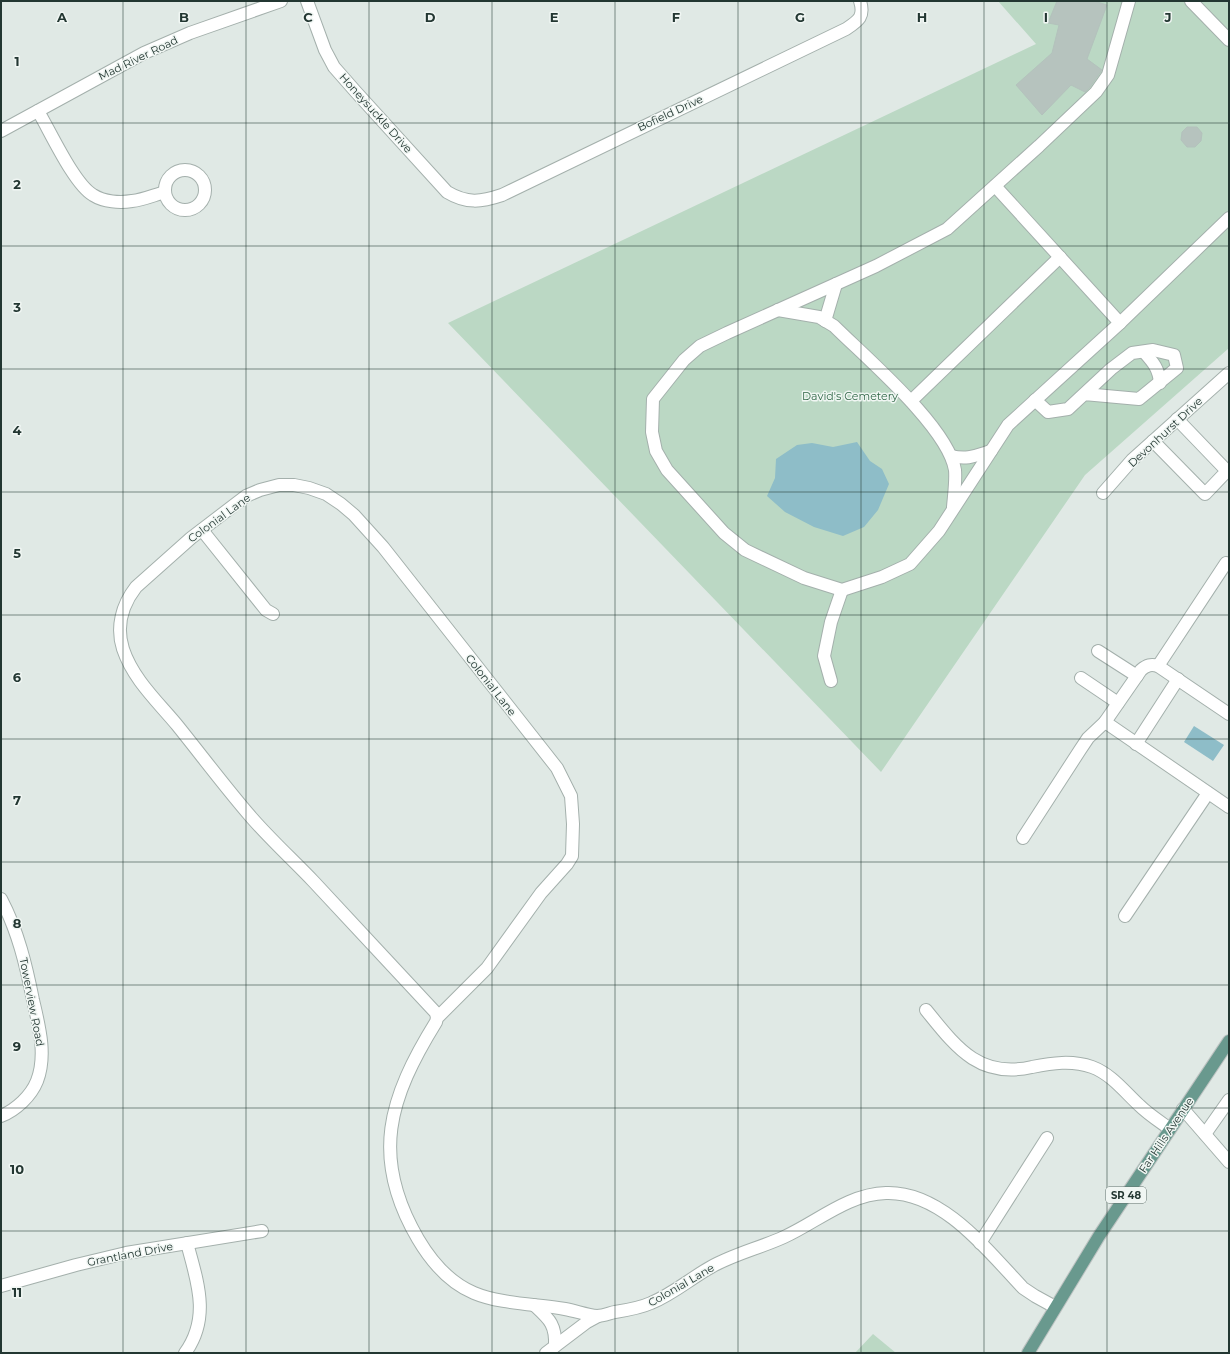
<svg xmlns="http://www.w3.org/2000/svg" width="1230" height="1354" viewBox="0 0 1230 1354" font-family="Montserrat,sans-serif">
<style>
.green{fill:#bbd8c4}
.water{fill:#8ebdc8}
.building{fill:#b6c3be;stroke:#b3c2bc}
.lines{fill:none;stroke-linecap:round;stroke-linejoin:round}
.minor-casing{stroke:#a4b0ac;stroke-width:14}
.major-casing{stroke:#bdc3c2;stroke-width:14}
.minor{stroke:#fff;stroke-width:12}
.major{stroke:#69998e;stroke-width:12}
.grid{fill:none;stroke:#233732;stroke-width:1;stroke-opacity:0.55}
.labels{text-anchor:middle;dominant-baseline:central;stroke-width:3;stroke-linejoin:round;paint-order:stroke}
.shield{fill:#f0f6f3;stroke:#60706c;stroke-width:1}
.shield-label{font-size:10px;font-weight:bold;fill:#233732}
.street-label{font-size:11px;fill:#233732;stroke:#f0f6f3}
.park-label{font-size:11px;fill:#326949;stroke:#f0f6f3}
.grid-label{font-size:13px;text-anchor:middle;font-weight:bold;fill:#233732;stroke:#f0f6f3;stroke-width:3;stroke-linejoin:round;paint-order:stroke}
</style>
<rect width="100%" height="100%" fill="#e0e9e5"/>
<g class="green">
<polygon points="998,1 1229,1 1229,348 1085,475 881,772 448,323 1036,44"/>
<polygon points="873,1334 896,1353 855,1353"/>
</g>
<g class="water">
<polygon points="857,442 870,461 882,469 889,484 878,510 864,527 843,536 814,527 785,512 767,496 775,478 776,459 797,445 812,443 833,447"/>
<polygon points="1194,726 1224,745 1213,761 1184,742"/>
</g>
<g class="building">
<polygon points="1057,1 1094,1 1107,5 1087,59 1102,70 1090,87 1085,92 1071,85 1042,115 1016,85 1052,53 1059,25 1048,23"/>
<polygon points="1187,127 1197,127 1202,133 1201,141 1195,147 1187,147 1181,140 1182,132"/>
</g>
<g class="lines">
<defs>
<g id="minor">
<path d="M307,1l18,49 9,17 22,25 91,100c20,12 34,10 55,3l344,-166c12,-8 19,-12 14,-28"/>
<polyline points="1129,1 1108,75 1096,92 1039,146 947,229 876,266 727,333 700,346 684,360 653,399 652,432 656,451 667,470 724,533 745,550 804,578 842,590 882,577 910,564 939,531 1008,425 1120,323 1229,218"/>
<polyline points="1191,1 1229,40"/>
<path d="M38,111c12,20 36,73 55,84 11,7 27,8 39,6 11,-1 22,-6 33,-9"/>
<polyline points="1,131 144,53 190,33 281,1"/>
<circle cx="185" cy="190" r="20"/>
<polyline points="995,186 1120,323"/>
<path d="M778,310l41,7 15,9c31,31 114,101 121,144 1,11 -1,25 -2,37"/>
<polyline points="825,321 836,284"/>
<path d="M1144,352c9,10 15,17 16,31"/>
<polyline points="1035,400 1048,412 1068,409 1111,369 1132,353 1153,350 1174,355 1177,368 1139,399 1084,394"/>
<polyline points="911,401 1060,257"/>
<polyline points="1153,441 1205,494 1227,471 1177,419"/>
<path d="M951,456c16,4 24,0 40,-5"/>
<polyline points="1103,493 1132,460 1229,373"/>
<polyline points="202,530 266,610 273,614"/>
<polyline points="1098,651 1137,676"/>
<polyline points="1158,666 1226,563"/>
<polyline points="1081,678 1118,703"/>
<polyline points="831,681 824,656 831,622 842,590"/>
<polyline points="1105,722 1229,807"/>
<polyline points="1136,744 1178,679"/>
<path d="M1023,838l57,-88 8,-12 17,-16 36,-52c6,-5 10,-6 17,-4l71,48"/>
<path d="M1,899c17,32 25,66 32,101 6,26 14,55 4,81 -6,15 -21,29 -36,35"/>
<polyline points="1125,916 1208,793"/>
<path d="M926,1010c30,37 53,69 106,57 20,-4 40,-7 60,0 19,7 32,24 47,38 9,9 20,16 31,24"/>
<path d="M437,1018l50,-50 54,-75 26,-29 5,-8 1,-32 -2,-28 -14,-28 -174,-221 -29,-32 -13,-11 -15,-10 -17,-6 -15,-3h-15l-19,5 -14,6 -55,42 -55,49c-14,18 -20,40 -13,62 10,30 34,52 54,76 25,31 48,62 74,92 20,23 42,43 63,65 41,44 81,87 122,131l1,5 -1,4c-47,76 -66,135 -18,217 13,22 32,44 56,54 26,11 63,11 91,16 11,2 22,6 32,7 6,0 13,-3 18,-4 13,-2 25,-4 36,-9 22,-9 40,-25 60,-36 23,-13 49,-19 73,-30 33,-15 64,-43 102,-44 56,-2 102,58 137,95l12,8 20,11"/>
<polyline points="1183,1109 1229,1162"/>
<polyline points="1205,1134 1229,1100"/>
<polyline points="980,1243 1047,1138"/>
<polyline points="1,1286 76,1265 126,1253 262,1231"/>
<path d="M534,1305c15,14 22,19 21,41"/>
<path d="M185,1353c26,-36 12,-72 2,-110"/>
<polyline points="546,1353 587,1322 598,1316"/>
</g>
<polyline id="major" points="1028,1353 1099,1236 1229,1041"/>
</defs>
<use href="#minor" class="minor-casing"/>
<use href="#major" class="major-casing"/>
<use href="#minor" class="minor"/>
<use href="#major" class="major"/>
</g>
<path class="grid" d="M123,1v1352M246,1v1352M369,1v1352M492,1v1352M615,1v1352M738,1v1352M861,1v1352M984,1v1352M1107,1v1352M1,123h1228M1,246h1228M1,369h1228M1,492h1228M1,615h1228M1,739h1228M1,862h1228M1,985h1228M1,1108h1228M1,1231h1228"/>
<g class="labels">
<rect class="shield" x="1106" y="1187" width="40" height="16" rx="3"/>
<g class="shield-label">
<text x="1126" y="1195">SR 48</text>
</g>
<g class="street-label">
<text transform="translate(138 58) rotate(-26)">Mad River Road</text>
<text transform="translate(376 113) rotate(48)">Honeysuckle Drive</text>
<text transform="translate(670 113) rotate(-25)">Bofield Drive</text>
<text transform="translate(1165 432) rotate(-43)">Devonhurst Drive</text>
<text transform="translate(219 518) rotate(-36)">Colonial Lane</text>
<text transform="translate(491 685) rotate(52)">Colonial Lane</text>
<text transform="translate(32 1002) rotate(79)">Towerview Road</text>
<text transform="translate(1166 1135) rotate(-56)">Far Hills Avenue</text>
<text transform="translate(130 1254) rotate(-11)">Grantland Drive</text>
<text transform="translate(681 1285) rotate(-30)">Colonial Lane</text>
</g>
<g class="park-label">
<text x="850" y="396">David's Cemetery</text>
</g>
</g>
<g class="grid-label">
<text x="62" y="22">A</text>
<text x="184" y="22">B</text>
<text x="308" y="22">C</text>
<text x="430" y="22">D</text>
<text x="554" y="22">E</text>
<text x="676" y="22">F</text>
<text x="800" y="22">G</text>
<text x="922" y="22">H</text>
<text x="1046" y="22">I</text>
<text x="1168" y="22">J</text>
<text x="17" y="66">1</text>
<text x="17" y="189">2</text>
<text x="17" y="312">3</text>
<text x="17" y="435">4</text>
<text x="17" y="558">5</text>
<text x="17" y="682">6</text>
<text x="17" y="805">7</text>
<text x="17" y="928">8</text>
<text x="17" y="1051">9</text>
<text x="17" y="1174">10</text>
<text x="17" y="1297">11</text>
</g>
<rect width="1230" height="1354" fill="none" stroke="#233732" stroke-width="4"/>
</svg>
